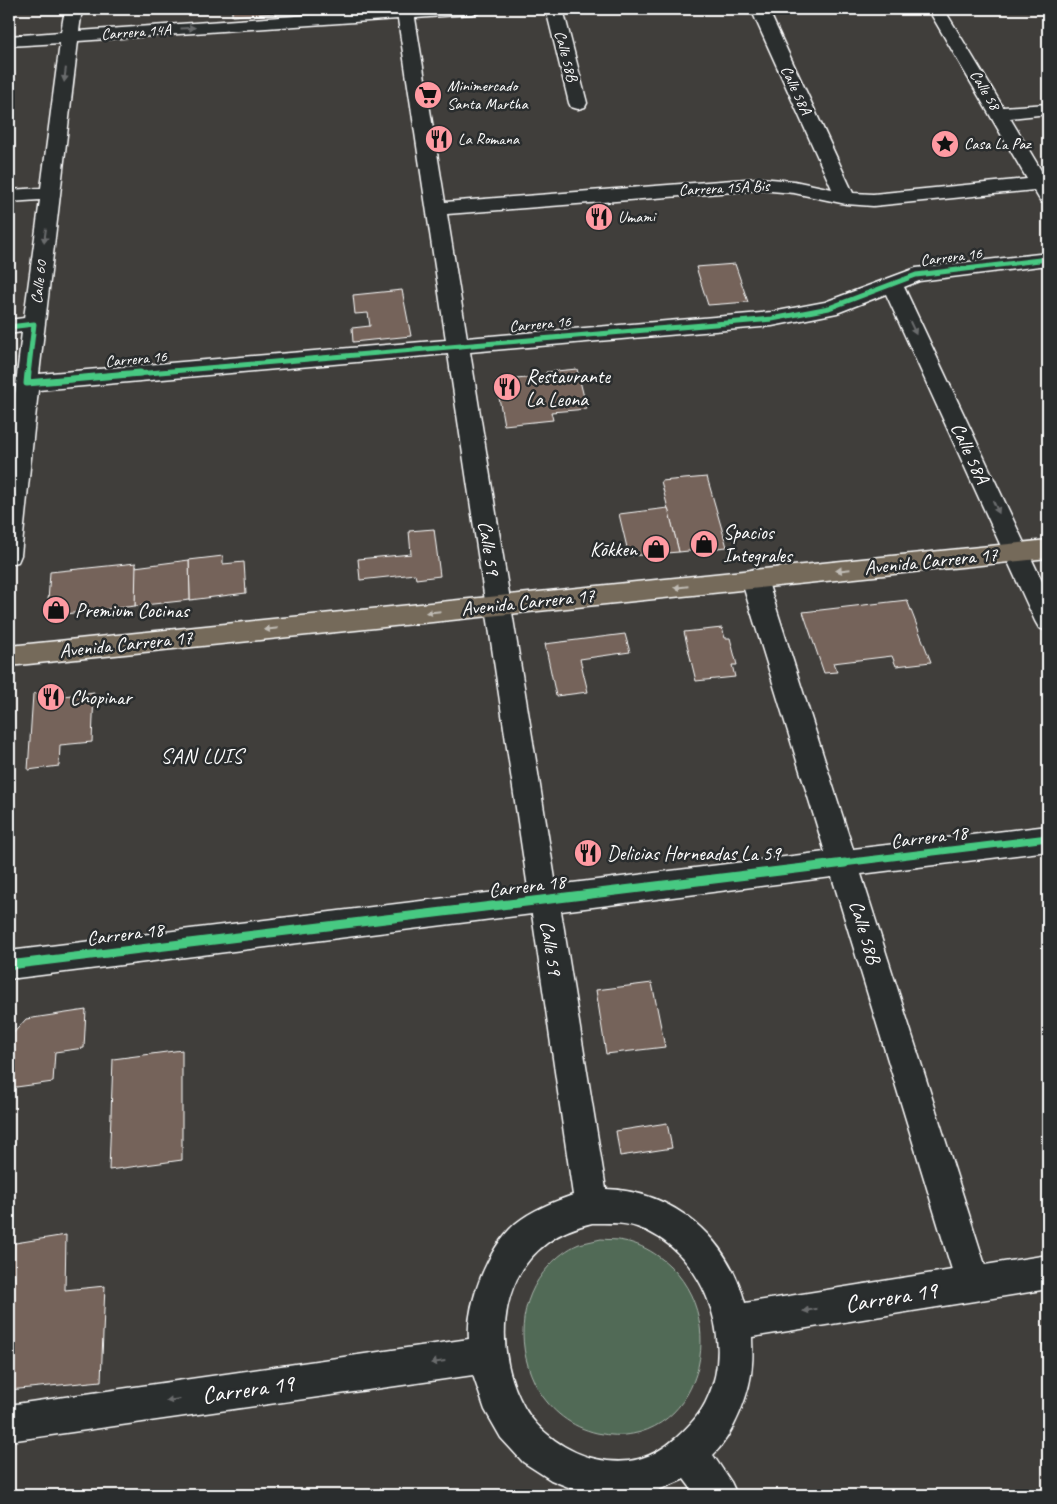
<svg xmlns="http://www.w3.org/2000/svg" width="1057" height="1504" viewBox="0 0 1057 1504" font-family="Caveat,sans-serif">
<style>
.green{fill:#516a57;stroke:#a8b4ab}
.building{fill:#74645a;stroke:#fff}
.lines{fill:none;stroke-linecap:round;stroke-linejoin:round}
.minor-casing{stroke:#fff;stroke-width:3}
.major-casing{stroke:#fff;stroke-width:3}
.minor{fill:#2a2d2e;fill-rule:evenodd}
.major{fill:#746a5a;fill-rule:evenodd}
.cycleway-far2-casing{stroke:#2a2d2e;stroke-width:8}
.cycleway-far1-casing{stroke:#2a2d2e;stroke-width:10}
.cycleway-casing{stroke:#2a2d2e;stroke-width:12}
.cycleway-far2{stroke:#46c982;stroke-width:5}
.cycleway-far1{stroke:#46c982;stroke-width:7}
.cycleway{stroke:#46c982;stroke-width:9}
.oneway{fill:#6a6c6d}
.oneway2{fill:#c0bcb5}
.labels{text-anchor:middle;dominant-baseline:central;stroke-width:5;stroke-linejoin:round;paint-order:stroke}
.far-street-label{font-size:16px;fill:#fff;stroke:#2a2d2e}
.far-poi-label{font-size:16px;fill:#fff;stroke:#2a2d2e;text-anchor:start}
.poi-label{font-size:20px;fill:#fff;stroke:#2a2d2e;text-anchor:start}
.street-label{font-size:20px;fill:#fff;stroke:#2a2d2e}
.neighbourhood-label{font-size:21px;letter-spacing:1px;fill:#fff;stroke:#2a2d2e}
.near-street-label{font-size:24px;fill:#fff;stroke:#2a2d2e}
</style>
<rect width="100%" height="100%" fill="#403e3b"/>
<filter id="ink" filterUnits="userSpaceOnUse"><feTurbulence type="fractalNoise" baseFrequency=".02" numOctaves="2"/><feDisplacementMap in="SourceGraphic" scale="10" xChannelSelector="R" yChannelSelector="G"/><feConvolveMatrix kernelMatrix="1 2 1 2 8 2 1 2 1" color-interpolation-filters="sRGB"/></filter>
<g filter="url(#ink)">
<path class="green" d="M601,1239c8,1 16,0 23,2 12,2 24,8 34,15 80,56 42,199 -61,177 -26,-6 -46,-22 -59,-44 -22,-39 -21,-89 11,-123 8,-9 18,-17 30,-22 7,-2 15,-3 22,-5z"/>
<g class="building">
<polygon points="232,9 335,9 232,16"/>
<polygon points="735,264 748,302 708,305 696,267"/>
<polygon points="402,290 411,336 353,342 352,328 370,326 368,313 355,314 353,295"/>
<polygon points="577,369 587,409 551,412 553,420 504,425 496,381 547,376 546,372"/>
<polygon points="707,477 727,547 679,552 661,481"/>
<polygon points="668,508 679,552 629,556 619,514"/>
<polygon points="434,529 440,576 416,579 415,574 360,580 358,559 411,554 409,531"/>
<polygon points="223,556 223,564 244,562 246,593 190,600 189,560"/>
<polygon points="189,560 190,600 135,606 135,567"/>
<polygon points="136,563 135,606 47,616 50,572"/>
<polygon points="907,600 931,662 896,666 892,656 833,663 837,672 824,673 803,612"/>
<polygon points="722,628 725,638 730,638 737,665 732,665 735,677 696,681 684,632"/>
<polygon points="625,634 630,652 580,659 588,692 556,696 545,644"/>
<polygon points="64,690 64,696 94,692 92,742 60,745 59,766 28,770 33,694"/>
<polygon points="652,983 665,1047 606,1054 596,990"/>
<polygon points="86,1010 84,1048 55,1052 53,1082 9,1088 10,1037 26,1019"/>
<polygon points="182,1050 182,1160 109,1170 113,1059"/>
<polygon points="667,1123 672,1148 620,1156 616,1131"/>
<polygon points="66,1235 65,1290 105,1286 101,1381 9,1390 9,1244"/>
</g>
<g class="lines">
<defs>
<g id="minor">
<path d="M65,9h17l-3,22 318,-22h83l-2,4 -6,1 -57,4 30,184 314,-24 35,3 38,8 -81,-180h17l85,184 20,1 154,-15 -99,-170h16l59,98 45,-3v10l-38,4 38,64v22l-7,-2 -7,-12 -161,16 -27,-2 -52,-11 -35,-3 -312,24 20,124 305,-26 53,-10 91,-34 132,-15v12l-129,16 -15,6 144,307v37l-9,-3 -4,-7 -149,-327 -49,19 -65,13 -302,26 86,533 269,-33 -84,-273 4,-7 9,-3 9,3 4,7 86,270 195,-23v25l-187,23 124,391 63,-10v34l-296,48c0,9 1,18 0,27 -1,28 -19,72 -39,91l18,27 6,13h-41l-12,-16 -37,16h-59l-37,-15 -28,-18 -22,-24 -16,-28 -12,-35 -464,66v-36l460,-66c-3,-35 19,-91 46,-115 17,-14 38,-22 58,-29l-41,-281 -523,65v-28l519,-63 -80,-534 -410,36 -17,165 -3,7 -9,2v-118l13,-114 -13,2v-14l15,-2 16,-118 -31,2v-12l32,-2 19,-145 -51,3v-10l52,-4zM398,19l48,321 -407,34 39,-333zM832,877l120,393 -207,33c-17,-65 -71,-112 -139,-114l-45,-278zM592,1223c15,0 31,-1 45,4 64,21 99,110 71,170 -7,17 -19,29 -32,41 -24,21 -48,28 -80,21 -28,-6 -58,-27 -72,-52 -29,-52 -28,-126 23,-164 14,-11 29,-16 45,-20z"/>
<polygon points="546,9 563,9 587,103 585,107 578,109 571,107 569,103"/>
</g>
<polygon id="major" points="1048,540 1048,558 9,666 9,646"/>
</defs>
<use href="#minor" class="minor-casing"/>
<use href="#major" class="major-casing"/>
<use href="#minor" class="minor"/>
<use href="#major" class="major"/>
<defs>
<g id="cycleway-far2">
<polyline points="9,327 34,324 28,375"/>
<polyline points="125,375 772,319 829,308 916,275 1048,259"/>
</g>
<g id="cycleway-far1">
<polyline points="28,373 27,383 140,373"/>
<polyline points="835,864 1048,838"/>
</g>
<polyline id="cycleway" points="9,965 845,863"/>
</defs>
<use href="#cycleway-far2" class="cycleway-far2-casing"/>
<use href="#cycleway-far1" class="cycleway-far1-casing"/>
<use href="#cycleway" class="cycleway-casing"/>
<use href="#cycleway-far2" class="cycleway-far2"/>
<use href="#cycleway-far1" class="cycleway-far1"/>
<use href="#cycleway" class="cycleway"/>
</g>
<defs><path id="oneway-solid" d="M-6-.8H1V-3.2L6.5 0L1 3.2V.8H-6Z" transform="scale(1.25)"/></defs>
<g class="oneway">
<use href="#oneway-solid" transform="translate(188 28) rotate(-4)"/>
<use href="#oneway-solid" transform="translate(65 75) rotate(97)"/>
<use href="#oneway-solid" transform="translate(45 236) rotate(97)"/>
<use href="#oneway-solid" transform="translate(913 328) rotate(65)"/>
<use href="#oneway-solid" transform="translate(996 507) rotate(65)"/>
<use href="#oneway-solid" transform="translate(810 1310) rotate(171)"/>
<use href="#oneway-solid" transform="translate(438 1362) rotate(172)"/>
<use href="#oneway-solid" transform="translate(173 1400) rotate(172)"/>
</g>
<g class="oneway2">
<use href="#oneway-solid" transform="translate(843 570) rotate(174)"/>
<use href="#oneway-solid" transform="translate(681 587) rotate(174)"/>
<use href="#oneway-solid" transform="translate(433 612) rotate(174)"/>
<use href="#oneway-solid" transform="translate(271 629) rotate(174)"/>
</g>
</g>
<defs>
<symbol id="supermarket-disc" viewBox="-11 -11 22 22"><circle r="9.5" fill="#ff9aa2" stroke="#2a2d2e"/><path d="M-6-5.5h2.5l.6 2H6L4.5 2H-2.5L-4.4-4H-6ZM-1.5 3.2a1.3 1.3 0 1 0 .1 0ZM3 3.2a1.3 1.3 0 1 0 .1 0Z" fill="#111"/></symbol>
<symbol id="restaurant-disc" viewBox="-11 -11 22 22"><circle r="9.5" fill="#ff9aa2" stroke="#2a2d2e"/><path d="M-5-6h1v4h1v-4h1v4h1v-4h1v5L-1.5 .5V6h-2V.5L-5-1ZM5-6V6H3V1.5H1.5Q1.5-4 5-6Z" fill="#111"/></symbol>
<symbol id="sight-disc" viewBox="-11 -11 22 22"><circle r="9.5" fill="#ff9aa2" stroke="#2a2d2e"/><path d="M0-6L1.8-2.2L6-1.7L2.9 1.2L3.7 5.4L0 3.3L-3.7 5.4L-2.9 1.2L-6-1.7L-1.8-2.2Z" fill="#111"/></symbol>
<symbol id="shop-disc" viewBox="-11 -11 22 22"><circle r="9.5" fill="#ff9aa2" stroke="#2a2d2e"/><path d="M-5-2.5h2.3a2.7 3.5 0 0 1 5.4 0H5L5.5 6h-11ZM-1.5-2.5h3a1.5 2.3 0 0 0-3 0Z" fill="#111"/></symbol>
</defs>
<g fill-rule="evenodd">
<use href="#supermarket-disc" x="412" y="79" width="32" height="32"/>
<use href="#restaurant-disc" x="423" y="123" width="32" height="32"/>
<use href="#sight-disc" x="929" y="128" width="32" height="32"/>
<use href="#restaurant-disc" x="583" y="201" width="32" height="32"/>
<use href="#restaurant-disc" x="491" y="371" width="32" height="32"/>
<use href="#shop-disc" x="688" y="528" width="32" height="32"/>
<use href="#shop-disc" x="640" y="533" width="32" height="32"/>
<use href="#shop-disc" x="40" y="594" width="32" height="32"/>
<use href="#restaurant-disc" x="35" y="681" width="32" height="32"/>
<use href="#restaurant-disc" x="572" y="837" width="32" height="32"/>
</g>
<g class="labels">
<g class="far-street-label">
<text transform="translate(136 32) rotate(-4)">Carrera 14A</text>
<text transform="translate(566 56) rotate(75)">Calle 58B</text>
<text transform="translate(796 90) rotate(65)">Calle 58A</text>
<text transform="translate(985 90) rotate(59)">Calle 58</text>
<text transform="translate(724 188) rotate(-3)">Carrera 15A Bis</text>
<text transform="translate(951 257) rotate(-7)">Carrera 16</text>
<text transform="translate(39 282) rotate(-83)">Calle 60</text>
<text transform="translate(540 324) rotate(-5)">Carrera 16</text>
<text transform="translate(136 359) rotate(-5)">Carrera 16</text>
</g>
<g class="far-poi-label">
<text x="447" y="86">Minimercado<tspan x="447" dy="18">Santa Martha</tspan></text>
<text x="458" y="139">La Romana</text>
<text x="964" y="144">Casa La Paz</text>
<text x="618" y="217">Umami</text>
</g>
<g class="poi-label">
<text x="526" y="376">Restaurante<tspan x="526" dy="23">La Leona</tspan></text>
<text x="723" y="532">Spacios<tspan x="723" dy="23">Integrales</tspan></text>
<text x="637" y="549" text-anchor="end">Kōkken</text>
<text x="75" y="610">Premium Cocinas</text>
<text x="70" y="697">Chopinar</text>
<text x="607" y="853">Delicias Horneadas La 59</text>
</g>
<g class="street-label">
<text transform="translate(970 453) rotate(65)">Calle 58A</text>
<text transform="translate(489 548) rotate(81)">Calle 59</text>
<text transform="translate(931 561) rotate(-6)">Avenida Carrera 17</text>
<text transform="translate(528 602) rotate(-6)">Avenida Carrera 17</text>
<text transform="translate(126 644) rotate(-6)">Avenida Carrera 17</text>
<text transform="translate(929 837) rotate(-7)">Carrera 18</text>
<text transform="translate(527 886) rotate(-7)">Carrera 18</text>
<text transform="translate(865 932) rotate(73)">Calle 58B</text>
<text transform="translate(125 934) rotate(-7)">Carrera 18</text>
<text transform="translate(551 948) rotate(81)">Calle 59</text>
</g>
<g class="neighbourhood-label">
<text x="202" y="756">SAN LUIS</text>
</g>
<g class="near-street-label">
<text transform="translate(891 1297) rotate(-9)">Carrera 19</text>
<text transform="translate(248 1389) rotate(-8)">Carrera 19</text>
</g>
</g>
<rect width="1057" height="1504" fill="none" stroke="#2a2d2e" stroke-width="30"/>
<rect x="15" y="15" width="1027" height="1474" fill="none" stroke="#fff" stroke-width="2" filter="url(#ink)"/>
</svg>
